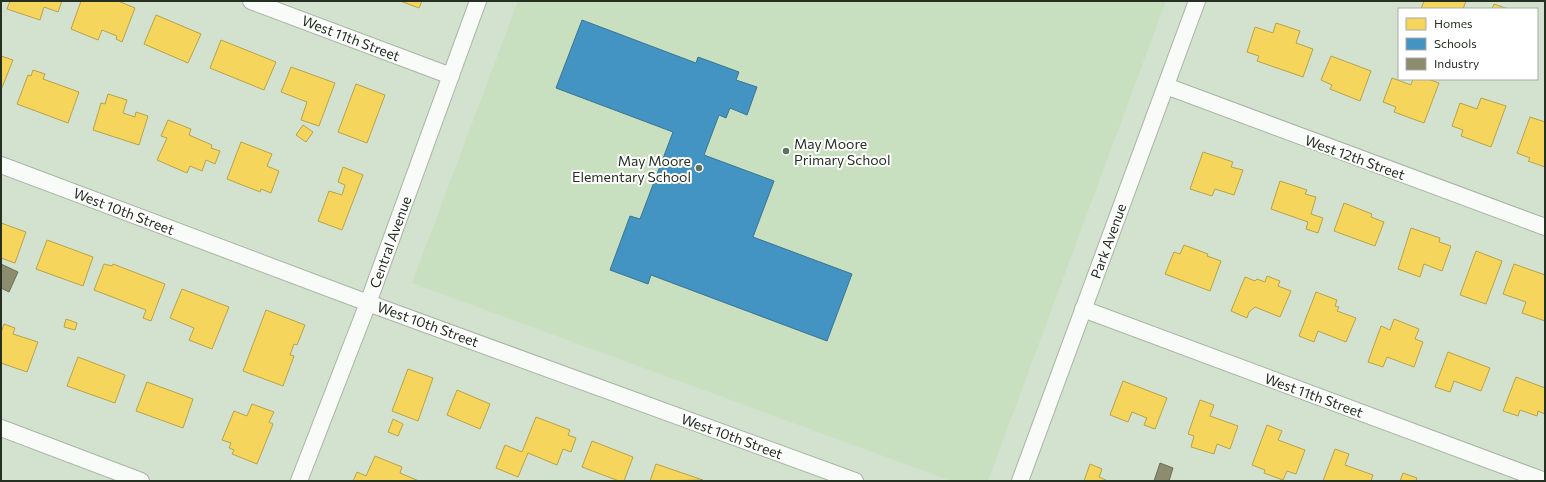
<svg xmlns="http://www.w3.org/2000/svg" width="1546" height="482" viewBox="0 0 1546 482" font-family="Commissioner,sans-serif">
<style>
.built{fill:#c9e0c0}
.homes{fill:#f6d55c;stroke:#b7a34b}
.schools{fill:#4393c3;stroke:#3a7593}
.industry{fill:#8c8c6e;stroke:#6d7057}
.lines{fill:none;stroke-linecap:round;stroke-linejoin:round}
.minor-casing{stroke:#a9b4a5;stroke-width:18}
.minor{stroke:#f8fbf8;stroke-width:16}
.poi-dot{fill:#626e5e;stroke:#fff;stroke-width:1.5}
.labels{text-anchor:middle;dominant-baseline:central;stroke-width:4;stroke-linejoin:round;paint-order:stroke}
.street-label{font-size:14px;fill:#252f22;stroke:#fff}
.poi-label{font-size:14px;fill:#252f22;stroke:#fff;text-anchor:start}
</style>
<rect width="100%" height="100%" fill="#d3e2ce"/>
<polygon class="built" points="518,1 1166,1 988,481 951,481 412,283"/>
<g class="homes">
<polygon points="10,1 62,1 58,12 44,7 40,20 7,9"/>
<polygon points="81,1 118,1 135,8 122,42 116,39 117,36 102,30 98,40 71,29"/>
<polygon points="400,1 422,1 419,8"/>
<polygon points="1424,1 1466,1 1463,9 1421,9"/>
<polygon points="1494,4 1508,9 1492,9"/>
<polygon points="156,15 201,34 188,63 144,44"/>
<polygon points="1276,23 1300,31 1296,43 1313,49 1303,77 1257,61 1259,56 1247,52 1255,27 1273,33"/>
<polygon points="221,40 276,62 264,90 210,68"/>
<polygon points="1,56 13,60 1,90"/>
<polygon points="1331,56 1371,71 1360,101 1330,89 1332,85 1321,80"/>
<polygon points="291,67 335,83 319,126 301,120 307,102 281,92"/>
<polygon points="33,70 45,74 43,79 79,92 68,123 17,104 28,75 31,76"/>
<polygon points="1392,78 1411,85 1413,79 1428,79 1439,83 1424,123 1394,112 1396,107 1383,102"/>
<polygon points="356,84 385,95 367,143 338,132"/>
<polygon points="108,94 127,100 123,113 135,117 136,112 148,116 139,145 93,130 101,103 105,104"/>
<polygon points="1481,98 1506,106 1491,147 1461,136 1463,130 1452,126 1460,103 1477,109"/>
<polygon points="1530,117 1545,122 1545,167 1528,161 1530,158 1517,153"/>
<polygon points="168,120 191,129 189,135 212,145 211,148 220,151 215,164 206,160 202,171 190,166 187,173 157,160 167,138 161,136"/>
<polygon points="303,125 313,132 306,142 296,135"/>
<polygon points="241,142 272,154 267,166 279,171 271,193 261,189 260,192 227,179"/>
<polygon points="1203,152 1233,162 1231,167 1243,170 1234,195 1215,189 1212,196 1190,189"/>
<polygon points="343,167 363,175 342,230 318,221 329,191 342,195 345,185 338,182"/>
<polygon points="1280,181 1307,190 1305,194 1316,197 1311,214 1323,218 1318,233 1306,229 1308,222 1271,209"/>
<polygon points="1344,203 1372,214 1371,217 1384,222 1375,246 1334,231"/>
<polygon points="1,223 26,232 15,263 1,258"/>
<polygon points="1411,228 1440,238 1439,242 1451,246 1442,271 1424,264 1420,277 1398,269"/>
<polygon points="47,240 93,257 83,286 36,269"/>
<polygon points="1184,245 1208,254 1207,256 1221,261 1210,291 1165,274 1174,252 1180,254"/>
<polygon points="1476,251 1502,261 1486,304 1460,295"/>
<polygon points="104,264 112,266 113,264 165,284 151,321 143,318 146,310 94,290"/>
<polygon points="1514,264 1545,275 1545,321 1522,313 1526,302 1503,294"/>
<polygon points="1267,276 1280,281 1278,286 1291,291 1280,317 1255,307 1249,312 1247,318 1231,311 1245,277 1255,281 1257,279 1265,282"/>
<polygon points="182,289 229,307 212,349 189,340 194,328 170,318"/>
<polygon points="1316,292 1337,300 1335,306 1339,307 1337,311 1356,318 1346,342 1318,331 1314,342 1299,336"/>
<polygon points="266,310 305,325 297,345 294,344 290,355 294,356 283,386 243,371"/>
<polygon points="66,319 77,323 75,330 64,327"/>
<polygon points="1394,319 1419,329 1415,339 1423,342 1414,367 1387,357 1383,367 1368,362 1381,326 1390,330"/>
<polygon points="4,324 15,328 13,334 38,342 27,372 1,363 1,333"/>
<polygon points="1448,352 1490,368 1481,391 1454,381 1450,392 1435,387"/>
<polygon points="78,357 125,375 115,403 67,386"/>
<polygon points="408,369 433,378 418,421 392,411"/>
<polygon points="1516,377 1545,388 1545,414 1538,411 1537,416 1520,410 1518,416 1503,411"/>
<polygon points="1123,381 1167,398 1155,429 1144,425 1147,418 1132,412 1128,422 1110,415"/>
<polygon points="147,382 193,399 183,428 136,411"/>
<polygon points="457,390 490,404 480,429 447,415"/>
<polygon points="1200,400 1214,405 1210,416 1238,426 1230,449 1217,444 1214,454 1191,447 1194,436 1188,434"/>
<polygon points="252,404 274,412 269,422 273,424 257,464 232,454 234,450 229,448 231,443 222,440 234,411 247,416"/>
<polygon points="536,417 570,430 568,435 576,438 571,452 563,449 557,465 528,453 518,477 496,468 505,445 522,452"/>
<polygon points="393,419 403,424 398,436 388,432"/>
<polygon points="1267,425 1282,431 1278,440 1305,450 1296,474 1287,471 1283,480 1264,473 1265,470 1252,465"/>
<polygon points="592,441 633,457 624,481 619,481 582,467"/>
<polygon points="1335,449 1349,454 1345,465 1373,475 1371,481 1323,481"/>
<polygon points="375,456 402,467 400,473 419,481 353,481 357,472 366,476"/>
<polygon points="656,464 703,480 650,481"/>
<polygon points="1090,464 1102,469 1099,477 1108,481 1084,481"/>
<polygon points="1403,473 1417,478 1416,481 1400,481"/>
</g>
<polygon class="schools" points="582,20 696,63 698,57 739,72 736,80 757,87 747,115 730,108 726,118 719,115 704,155 774,181 753,237 852,274 827,341 651,275 648,284 610,270 630,216 640,219 673,132 556,88"/>
<g class="industry">
<polygon points="1,264 18,272 9,292 1,288"/>
<polygon points="1160,463 1173,468 1169,481 1154,481"/>
</g>
<g class="lines">
<defs>
<g id="minor">
<polyline points="251,1 451,76"/>
<polyline points="1166,86 1545,227"/>
<polyline points="1,165 368,303 855,481"/>
<polyline points="1083,309 1545,481"/>
<polyline points="1,428 141,481"/>
<polyline points="299,481 368,303 478,1"/>
<polyline points="1020,481 1197,1"/>
</g>
</defs>
<use href="#minor" class="minor-casing"/>
<use href="#minor" class="minor"/>
</g>
<g class="poi-dot">
<circle cx="786" cy="151" r="4"/>
<circle cx="699" cy="168" r="4"/>
</g>
<g class="labels">
<g class="street-label">
<text transform="translate(351 38) rotate(21)">West 11th Street</text>
<text transform="translate(1355 157) rotate(20)">West 12th Street</text>
<text transform="translate(124 211) rotate(21)">West 10th Street</text>
<text transform="translate(1108 241) rotate(-70)">Park Avenue</text>
<text transform="translate(390 242) rotate(-70)">Central Avenue</text>
<text transform="translate(428 324) rotate(20)">West 10th Street</text>
<text transform="translate(1314 395) rotate(20)">West 11th Street</text>
<text transform="translate(732 436) rotate(20)">West 10th Street</text>
</g>
<g class="poi-label">
<text x="794" y="143">May Moore<tspan x="794" dy="16">Primary School</tspan></text>
<text x="691" y="160" text-anchor="end">May Moore<tspan x="691" dy="16">Elementary School</tspan></text>
</g>
</g>
<rect width="1546" height="482" fill="none" stroke="#252f22" stroke-width="4"/>
<rect x="1398" y="8" width="140" height="72" fill="#ffffff" stroke="#a8aca7"/>
<rect x="1406" y="18" width="20" height="12" fill="#f6d55c" stroke="#a8aca7"/>
<text x="1434" y="28" font-size="12" fill="#252f22">Homes</text>
<rect x="1406" y="38" width="20" height="12" fill="#4393c3" stroke="#a8aca7"/>
<text x="1434" y="48" font-size="12" fill="#252f22">Schools</text>
<rect x="1406" y="58" width="20" height="12" fill="#8c8c6e" stroke="#a8aca7"/>
<text x="1434" y="68" font-size="12" fill="#252f22">Industry</text>
</svg>
